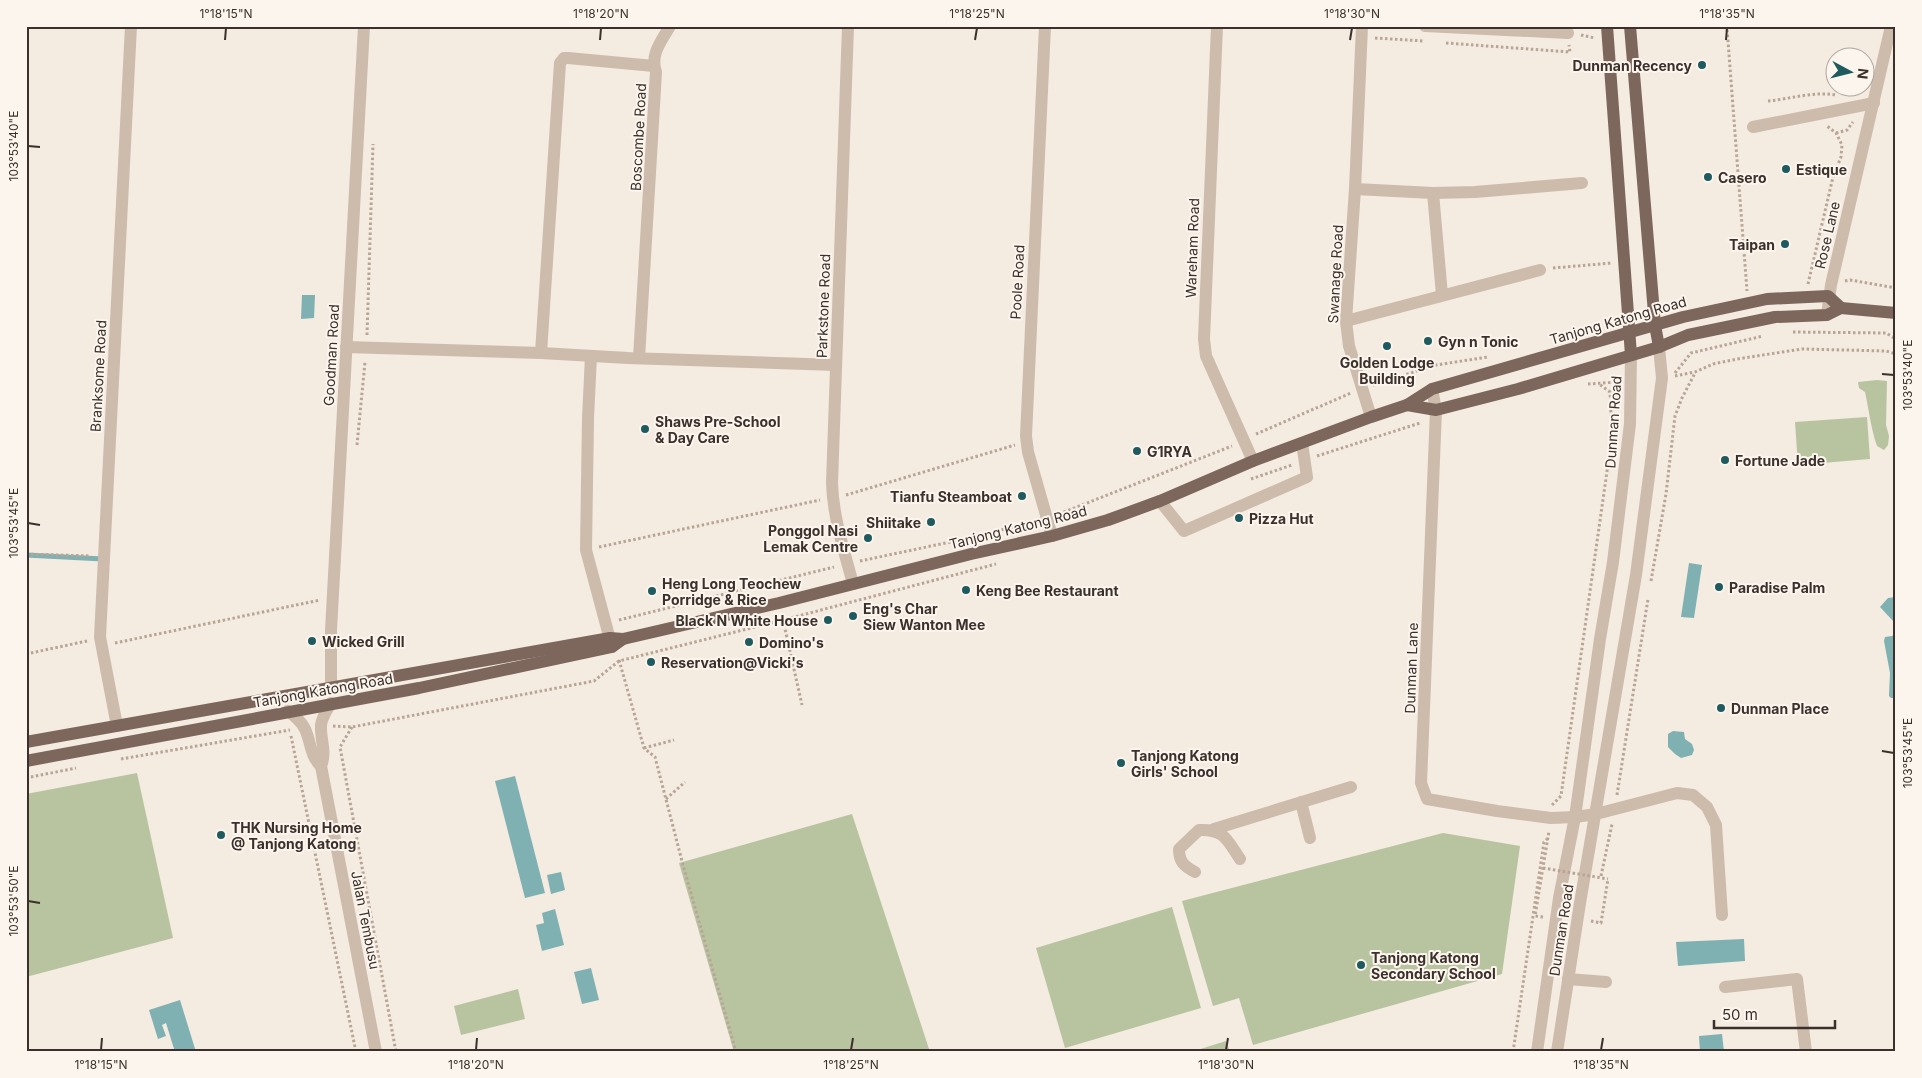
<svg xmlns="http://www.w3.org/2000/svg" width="1922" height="1078" viewBox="0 0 1922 1078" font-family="Inter,sans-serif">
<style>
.green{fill:#b8c4a0}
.water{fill:#7fb0b2}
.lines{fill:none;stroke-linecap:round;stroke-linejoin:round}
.stream{stroke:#7fb0b2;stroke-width:5}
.path{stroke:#b9a596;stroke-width:3;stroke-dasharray:2.5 2.5;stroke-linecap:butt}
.minor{stroke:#cdbbac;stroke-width:12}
.major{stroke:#7d675c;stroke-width:12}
.path-bridge{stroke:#b9a596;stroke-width:3;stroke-dasharray:2.5 2.5;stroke-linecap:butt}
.ticks{fill:none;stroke:#3b302b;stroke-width:2}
.poi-dot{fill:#1f5a5e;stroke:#fbf5ee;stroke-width:2}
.labels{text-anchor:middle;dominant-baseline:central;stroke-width:4;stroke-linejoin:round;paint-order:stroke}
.poi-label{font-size:14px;font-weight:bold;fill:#3b302b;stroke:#fbf5ee;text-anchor:start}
.street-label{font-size:14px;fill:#3b302b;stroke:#fbf5ee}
.neatline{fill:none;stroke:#3b302b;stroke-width:2}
.ticks-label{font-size:12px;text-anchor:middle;fill:#3b302b}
</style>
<rect width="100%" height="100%" fill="#f4ebe1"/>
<g class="green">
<path d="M1877,380l10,1 -1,44 3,11 -1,9 -4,5 -7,-4c-6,-17 -8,-36 -12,-54l-6,-4 -1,-6z"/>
<polygon points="1867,417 1870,459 1798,465 1795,422"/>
<polygon points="137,773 173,938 26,977 26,794"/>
<polygon points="852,814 930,1052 734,1052 679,863"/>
<polygon points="1443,833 1520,846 1502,974 1253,1045 1239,998 1213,1006 1182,901"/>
<polygon points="1172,907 1201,1008 1065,1048 1036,948"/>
<polygon points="518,989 525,1019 461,1035 454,1006"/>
<polygon points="1226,1041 1230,1052 1191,1052"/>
</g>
<g class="water">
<polygon points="302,295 315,295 314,318 301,319"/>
<polygon points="1689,563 1702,565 1694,618 1681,617"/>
<polygon points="1896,597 1896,698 1891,698 1889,696 1890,673 1884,641 1885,637 1892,636 1895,634 1894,622 1880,607 1888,598"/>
<polygon points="1673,731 1684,732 1685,739 1692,744 1694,750 1692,755 1681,758 1675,754 1668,747 1668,734"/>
<polygon points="515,776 545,893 525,898 495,781"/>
<polygon points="561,872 565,890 551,894 547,875"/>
<polygon points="555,909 564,945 542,951 536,925 544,923 542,913"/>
<polygon points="1744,939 1745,961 1678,966 1676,942"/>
<polygon points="591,968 599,1000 582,1004 574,972"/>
<polygon points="180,1000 196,1052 175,1052 166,1023 162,1025 166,1036 158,1039 149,1010"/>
<polygon points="1722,1034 1724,1052 1700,1052 1699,1036"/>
</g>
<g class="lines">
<polyline class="stream" points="26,555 103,559"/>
<g class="path">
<polyline points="1719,26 1727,28 1747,291"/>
<polyline points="1581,35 1595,38"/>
<polyline points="1375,38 1424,41"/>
<polyline points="1446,43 1570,52 1569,45"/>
<path d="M1768,101c22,-2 46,-10 68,-6"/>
<polyline points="1836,133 1847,130 1853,122"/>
<polyline points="1553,268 1612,263"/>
<polyline points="1845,281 1850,280 1896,288"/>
<polyline points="1808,284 1833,177 1841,157 1842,145 1836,133 1827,126"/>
<polyline points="1793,332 1886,333 1896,339"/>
<polyline points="367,335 373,144"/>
<polyline points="1675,373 1691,353 1763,336"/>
<polyline points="1675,376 1695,372 1713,364 1737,359 1802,349 1886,351 1896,354"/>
<polyline points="1588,384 1617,382"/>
<polyline points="1373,385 1436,365 1488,357"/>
<polyline points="1256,434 1351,393"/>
<polyline points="357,445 365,362"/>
<polyline points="1317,456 1420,423"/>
<polyline points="1251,479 1292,465"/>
<polyline points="846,495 1015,445"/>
<polyline points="1059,514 1232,446"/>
<polyline points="599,547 820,500"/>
<polyline points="26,554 91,556"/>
<polyline points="860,561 955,541 1034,522"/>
<polyline points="1651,581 1666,494 1675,416 1682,398 1695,373"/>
<polyline points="619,620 834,567"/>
<polyline points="783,620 802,705"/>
<polyline points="115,643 320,600"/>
<polyline points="26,654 87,641"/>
<polyline points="619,660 644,748 655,757 683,865 736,1052"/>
<polyline points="333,726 352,727 594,681 619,661 783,620 996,564"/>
<polyline points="352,727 340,747 396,1052"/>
<polyline points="291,736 356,1052"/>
<polyline points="644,748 674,740"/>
<polyline points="121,759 290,730"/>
<polyline points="26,778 76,768"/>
<polyline points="1617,795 1648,599"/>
<polyline points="666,799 685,782"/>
<polyline points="1552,805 1561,796 1612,436 1610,392 1599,384"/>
<polyline points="1601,876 1612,824"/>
<polyline points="1543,917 1535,916 1549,831"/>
<polyline points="1591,921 1601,923 1608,879"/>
<polyline points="1513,1052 1541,862 1544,842 1547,839"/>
</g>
<g class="minor">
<path d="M848,26l-16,457c1,34 12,67 21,101"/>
<polyline points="1045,26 1026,436 1028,452 1052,536"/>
<polyline points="1217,26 1204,339 1206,356 1253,461"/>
<polyline points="1362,26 1355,189 1346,321 1349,346 1371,417"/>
<polyline points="1425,26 1568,33"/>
<polyline points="1753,127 1874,103"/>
<polyline points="1355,189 1433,193 1475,192 1582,183"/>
<polyline points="1433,193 1442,295"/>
<polyline points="1827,315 1831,285 1891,26"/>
<polyline points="1346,321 1540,270"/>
<polyline points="346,347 541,353 628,358 836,365"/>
<polyline points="541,353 560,63 564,58 568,58 654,66"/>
<polyline points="591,356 588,418 586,550 612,647"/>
<path d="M639,358l17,-286c-6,-18 5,-30 14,-46"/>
<polyline points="1432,389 1436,410 1421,783 1427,799 1497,811 1551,818 1575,817 1596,814 1677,793 1693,795 1707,807 1716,825 1722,915"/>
<polyline points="1160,501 1184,531 1307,477 1302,443"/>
<polyline points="331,686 331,630 364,26"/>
<path d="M331,703c-4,7 -9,14 -10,22 -1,14 6,27 0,41l55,286"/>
<path d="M288,711c7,5 13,10 17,18 6,13 5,27 16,37"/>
<polyline points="117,726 100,637 131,26"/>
<polyline points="1301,802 1310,838"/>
<polyline points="1214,829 1351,787"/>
<path d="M1195,872c-11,-6 -16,-10 -16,-23l20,-19c26,-1 28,10 41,29"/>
<polyline points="1568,979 1606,982"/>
<polyline points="1725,987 1797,979 1806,1052"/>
<polyline points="1537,1052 1559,898 1575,817 1600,639 1613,562 1630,424 1631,355"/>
<polyline points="1557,1052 1580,903 1636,575 1662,378 1659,347"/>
</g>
<g class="major">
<polyline points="1607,26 1631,355"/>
<polyline points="1630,26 1655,325 1659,347"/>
<polyline points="1407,405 1436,410 1518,389 1659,347 1688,335 1775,317 1827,315 1841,308 1896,313"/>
<polyline points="26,742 610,638 623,639 779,603 971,554 1052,536 1108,520 1160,501 1253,461 1371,417 1407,405 1432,389 1683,317 1767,299 1828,296 1841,308"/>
<polyline points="26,761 419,688 612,647 623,639"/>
</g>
<polyline class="path-bridge" points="1543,868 1608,879"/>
</g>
<path class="ticks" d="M225,40l1,-12M600,40l1,-12M975,40l2,-12M1350,40l2,-12M1726,40l1,-12M28,146l12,1M1882,374l12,1M28,523l12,2M1882,751l12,2M28,901l12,2M101,1050l1,-12M476,1050l1,-12M851,1050l2,-12M1226,1050l2,-12M1601,1050l2,-12"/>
<g class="poi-dot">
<circle cx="1702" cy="65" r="5"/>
<circle cx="1786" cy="169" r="5"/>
<circle cx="1708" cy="177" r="5"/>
<circle cx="1785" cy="244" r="5"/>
<circle cx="1428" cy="341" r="5"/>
<circle cx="1387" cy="346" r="5"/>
<circle cx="645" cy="429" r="5"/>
<circle cx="1137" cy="451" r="5"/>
<circle cx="1725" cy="460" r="5"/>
<circle cx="1022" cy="496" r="5"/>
<circle cx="1239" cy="518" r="5"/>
<circle cx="931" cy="522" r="5"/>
<circle cx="868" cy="538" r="5"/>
<circle cx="1719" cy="587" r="5"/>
<circle cx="966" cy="590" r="5"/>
<circle cx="652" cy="591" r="5"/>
<circle cx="853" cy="616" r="5"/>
<circle cx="828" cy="620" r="5"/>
<circle cx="312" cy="641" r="5"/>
<circle cx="749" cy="642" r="5"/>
<circle cx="651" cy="662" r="5"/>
<circle cx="1721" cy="708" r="5"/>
<circle cx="1121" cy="763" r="5"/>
<circle cx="221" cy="835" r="5"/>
<circle cx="1361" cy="965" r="5"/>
</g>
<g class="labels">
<g class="poi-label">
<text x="1692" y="65" text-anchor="end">Dunman Recency</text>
<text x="1796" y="169">Estique</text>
<text x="1718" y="177">Casero</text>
<text x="1775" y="244" text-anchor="end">Taipan</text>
<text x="1438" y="341">Gyn n Tonic</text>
<text x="1387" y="362" text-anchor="middle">Golden Lodge<tspan x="1387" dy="16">Building</tspan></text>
<text x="655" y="421">Shaws Pre-School<tspan x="655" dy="16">&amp; Day Care</tspan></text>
<text x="1147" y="451">G1RYA</text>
<text x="1735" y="460">Fortune Jade</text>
<text x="1012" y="496" text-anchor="end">Tianfu Steamboat</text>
<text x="1249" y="518">Pizza Hut</text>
<text x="921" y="522" text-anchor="end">Shiitake</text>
<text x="858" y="530" text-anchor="end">Ponggol Nasi<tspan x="858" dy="16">Lemak Centre</tspan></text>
<text x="662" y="583">Heng Long Teochew<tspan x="662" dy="16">Porridge &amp; Rice</tspan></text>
<text x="1729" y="587">Paradise Palm</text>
<text x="976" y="590">Keng Bee Restaurant</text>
<text x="863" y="608">Eng's Char<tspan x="863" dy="16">Siew Wanton Mee</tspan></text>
<text x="818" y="620" text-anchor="end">Black N White House</text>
<text x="322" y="641">Wicked Grill</text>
<text x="759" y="642">Domino's</text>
<text x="661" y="662">Reservation@Vicki's</text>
<text x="1731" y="708">Dunman Place</text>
<text x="1131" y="755">Tanjong Katong<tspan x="1131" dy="16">Girls' School</tspan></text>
<text x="231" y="827">THK Nursing Home<tspan x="231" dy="16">@ Tanjong Katong</tspan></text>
<text x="1371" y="957">Tanjong Katong<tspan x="1371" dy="16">Secondary School</tspan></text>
</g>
<g class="street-label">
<text transform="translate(638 137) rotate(-87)">Boscombe Road</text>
<text transform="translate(1827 235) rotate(-77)">Rose Lane</text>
<text transform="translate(1192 248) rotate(-88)">Wareham Road</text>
<text transform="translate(1335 274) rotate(-87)">Swanage Road</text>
<text transform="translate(1017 282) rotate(-87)">Poole Road</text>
<text transform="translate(823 306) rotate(-88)">Parkstone Road</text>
<text transform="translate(1618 320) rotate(-16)">Tanjong Katong Road</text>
<text transform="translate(331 355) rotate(-87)">Goodman Road</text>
<text transform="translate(98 376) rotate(-87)">Branksome Road</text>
<text transform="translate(1613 422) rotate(-86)">Dunman Road</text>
<text transform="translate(1018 527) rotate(-14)">Tanjong Katong Road</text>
<text transform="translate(1411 668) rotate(-88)">Dunman Lane</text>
<text transform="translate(323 690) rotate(-10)">Tanjong Katong Road</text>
<text transform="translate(366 920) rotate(79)">Jalan Tembusu</text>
<text transform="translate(1561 930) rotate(-81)">Dunman Road</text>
</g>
</g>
<rect width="1922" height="1078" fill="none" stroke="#fbf5ee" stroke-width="55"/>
<g transform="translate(1850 72) rotate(97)"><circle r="24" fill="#fbf5ee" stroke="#aea6a0"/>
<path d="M0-4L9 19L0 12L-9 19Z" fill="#1f5a5e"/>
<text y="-8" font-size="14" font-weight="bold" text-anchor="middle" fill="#3b302b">N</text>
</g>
<path d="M1714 1020v8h121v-8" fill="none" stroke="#3b302b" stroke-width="2.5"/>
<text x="1722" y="1020" font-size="15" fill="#3b302b" stroke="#fbf5ee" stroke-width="4" paint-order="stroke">50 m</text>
<rect x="28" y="28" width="1866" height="1022" class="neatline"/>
<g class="ticks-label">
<text x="226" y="18">1°18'15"N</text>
<text x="601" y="18">1°18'20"N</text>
<text x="977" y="18">1°18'25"N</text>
<text x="1352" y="18">1°18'30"N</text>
<text x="1727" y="18">1°18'35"N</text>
<text transform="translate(14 146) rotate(-90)" y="4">103°53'40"E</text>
<text transform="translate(1908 375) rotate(-90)" y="4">103°53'40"E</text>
<text transform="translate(14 523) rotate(-90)" y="4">103°53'45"E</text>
<text transform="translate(1908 753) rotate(-90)" y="4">103°53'45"E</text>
<text transform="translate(14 901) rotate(-90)" y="4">103°53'50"E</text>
<text x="101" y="1069">1°18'15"N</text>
<text x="476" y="1069">1°18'20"N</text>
<text x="851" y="1069">1°18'25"N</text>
<text x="1226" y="1069">1°18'30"N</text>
<text x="1601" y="1069">1°18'35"N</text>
</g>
</svg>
